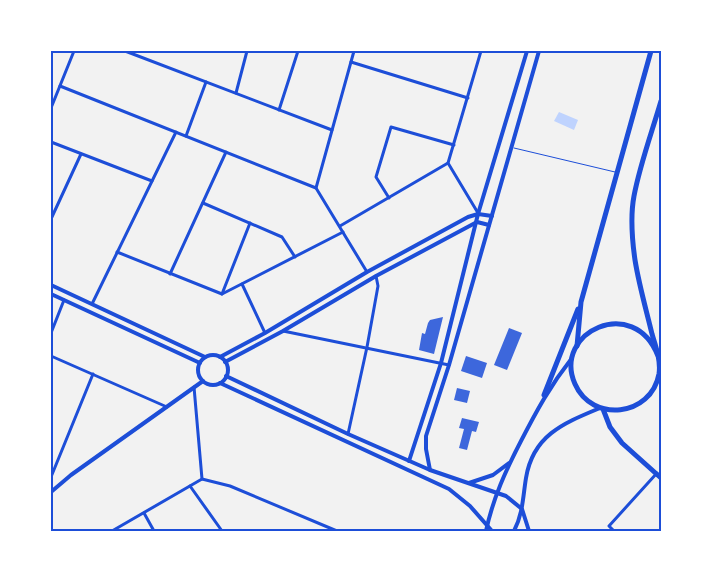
<svg xmlns="http://www.w3.org/2000/svg" width="712" height="582" viewBox="0 0 712 582" font-family="Inter,sans-serif">
<style>
.water{fill:#bfd3fe}
.building{fill:#3d67dc}
.lines{fill:none;stroke-linecap:round;stroke-linejoin:round}
.service{stroke:#1d4ed8;stroke-width:1}
.minor{stroke:#1d4ed8;stroke-width:3}
.tertiary{stroke:#1d4ed8;stroke-width:4}
.trunk{stroke:#1d4ed8;stroke-width:5}
.neatline{fill:none;stroke:#1d4ed8;stroke-width:2}
</style>
<rect width="100%" height="100%" fill="#f2f2f2"/>
<polygon class="water" points="559,112 578,120 574,130 554,121"/>
<g class="building">
<polygon points="443,317 434,354 419,350 422,333 425,334 428,323 430,320"/>
<polygon points="509,328 522,333 507,370 494,365"/>
<polygon points="466,356 487,363 482,378 461,371"/>
<polygon points="457,388 470,391 467,403 454,400"/>
<polygon points="462,418 479,422 476,432 472,431 467,450 459,448 464,429 459,428"/>
</g>
<g class="lines">
<polyline class="service" points="514,148 615,172"/>
<g class="minor">
<polyline points="125,51 332,130"/>
<polyline points="351,62 468,98"/>
<polyline points="60,86 316,188 367,272"/>
<polyline points="236,93 247,51"/>
<polyline points="51,108 74,51"/>
<polyline points="279,110 298,51"/>
<polyline points="186,136 206,82"/>
<polyline points="51,142 152,181"/>
<polyline points="316,188 354,51"/>
<polyline points="389,198 376,177 391,127 454,145"/>
<polyline points="203,203 282,237 295,257"/>
<polyline points="478,213 448,163 481,51"/>
<polyline points="51,219 81,154"/>
<polyline points="340,226 448,163"/>
<polyline points="117,252 222,294 343,232"/>
<polyline points="170,274 226,152"/>
<polyline points="242,284 265,333"/>
<polyline points="222,294 250,223"/>
<polyline points="92,304 176,132"/>
<polyline points="283,331 449,365"/>
<polyline points="51,333 64,300"/>
<polyline points="51,356 167,407"/>
<polyline points="348,434 367,347 378,286 376,276"/>
<polyline points="51,477 93,374"/>
<polyline points="202,479 230,486 337,531"/>
<polyline points="190,486 222,531"/>
<polyline points="144,513 154,531"/>
<polyline points="112,531 202,479 194,387"/>
<polyline points="614,531 609,526 657,473"/>
</g>
<g class="tertiary">
<polyline points="51,285 205,357"/>
<polyline points="51,294 200,363"/>
<circle cx="213" cy="370" r="15"/>
<polyline points="220,357 265,333 367,272 468,217 478,214 492,216"/>
<polyline points="225,362 283,331 376,276 477,222 489,225"/>
<polyline points="226,376 348,434 430,470 506,496 522,509 529,531"/>
<polyline points="220,383 449,489 470,506 492,531"/>
<polyline points="409,461 441,363 478,214 527,51"/>
<polyline points="430,470 426,449 426,436 449,365 539,51"/>
<polyline points="469,483 493,475 509,463"/>
<polyline points="51,492 71,475 203,381"/>
<path d="M486,531c7,-33 20,-61 35,-90 16,-31 29,-55 51,-83"/>
<path d="M514,531c9,-17 9,-35 12,-53 7,-43 38,-55 74,-70"/>
</g>
<g class="trunk">
<polyline points="577,346 581,302 651,51"/>
<path d="M658,356c-24,-62 -106,-24 -83,28 17,39 76,33 84,-10 2,-13 -3,-27 -7,-40 -6,-25 -13,-49 -17,-74 -3,-21 -5,-43 -1,-64 6,-32 18,-64 27,-95"/>
<polyline points="544,395 578,309"/>
<polyline points="603,409 610,427 622,443 661,478"/>
</g>
</g>
<rect width="712" height="582" fill="none" stroke="#ffffff" stroke-width="105"/>
<rect x="52" y="52" width="608" height="478" class="neatline"/>
</svg>
